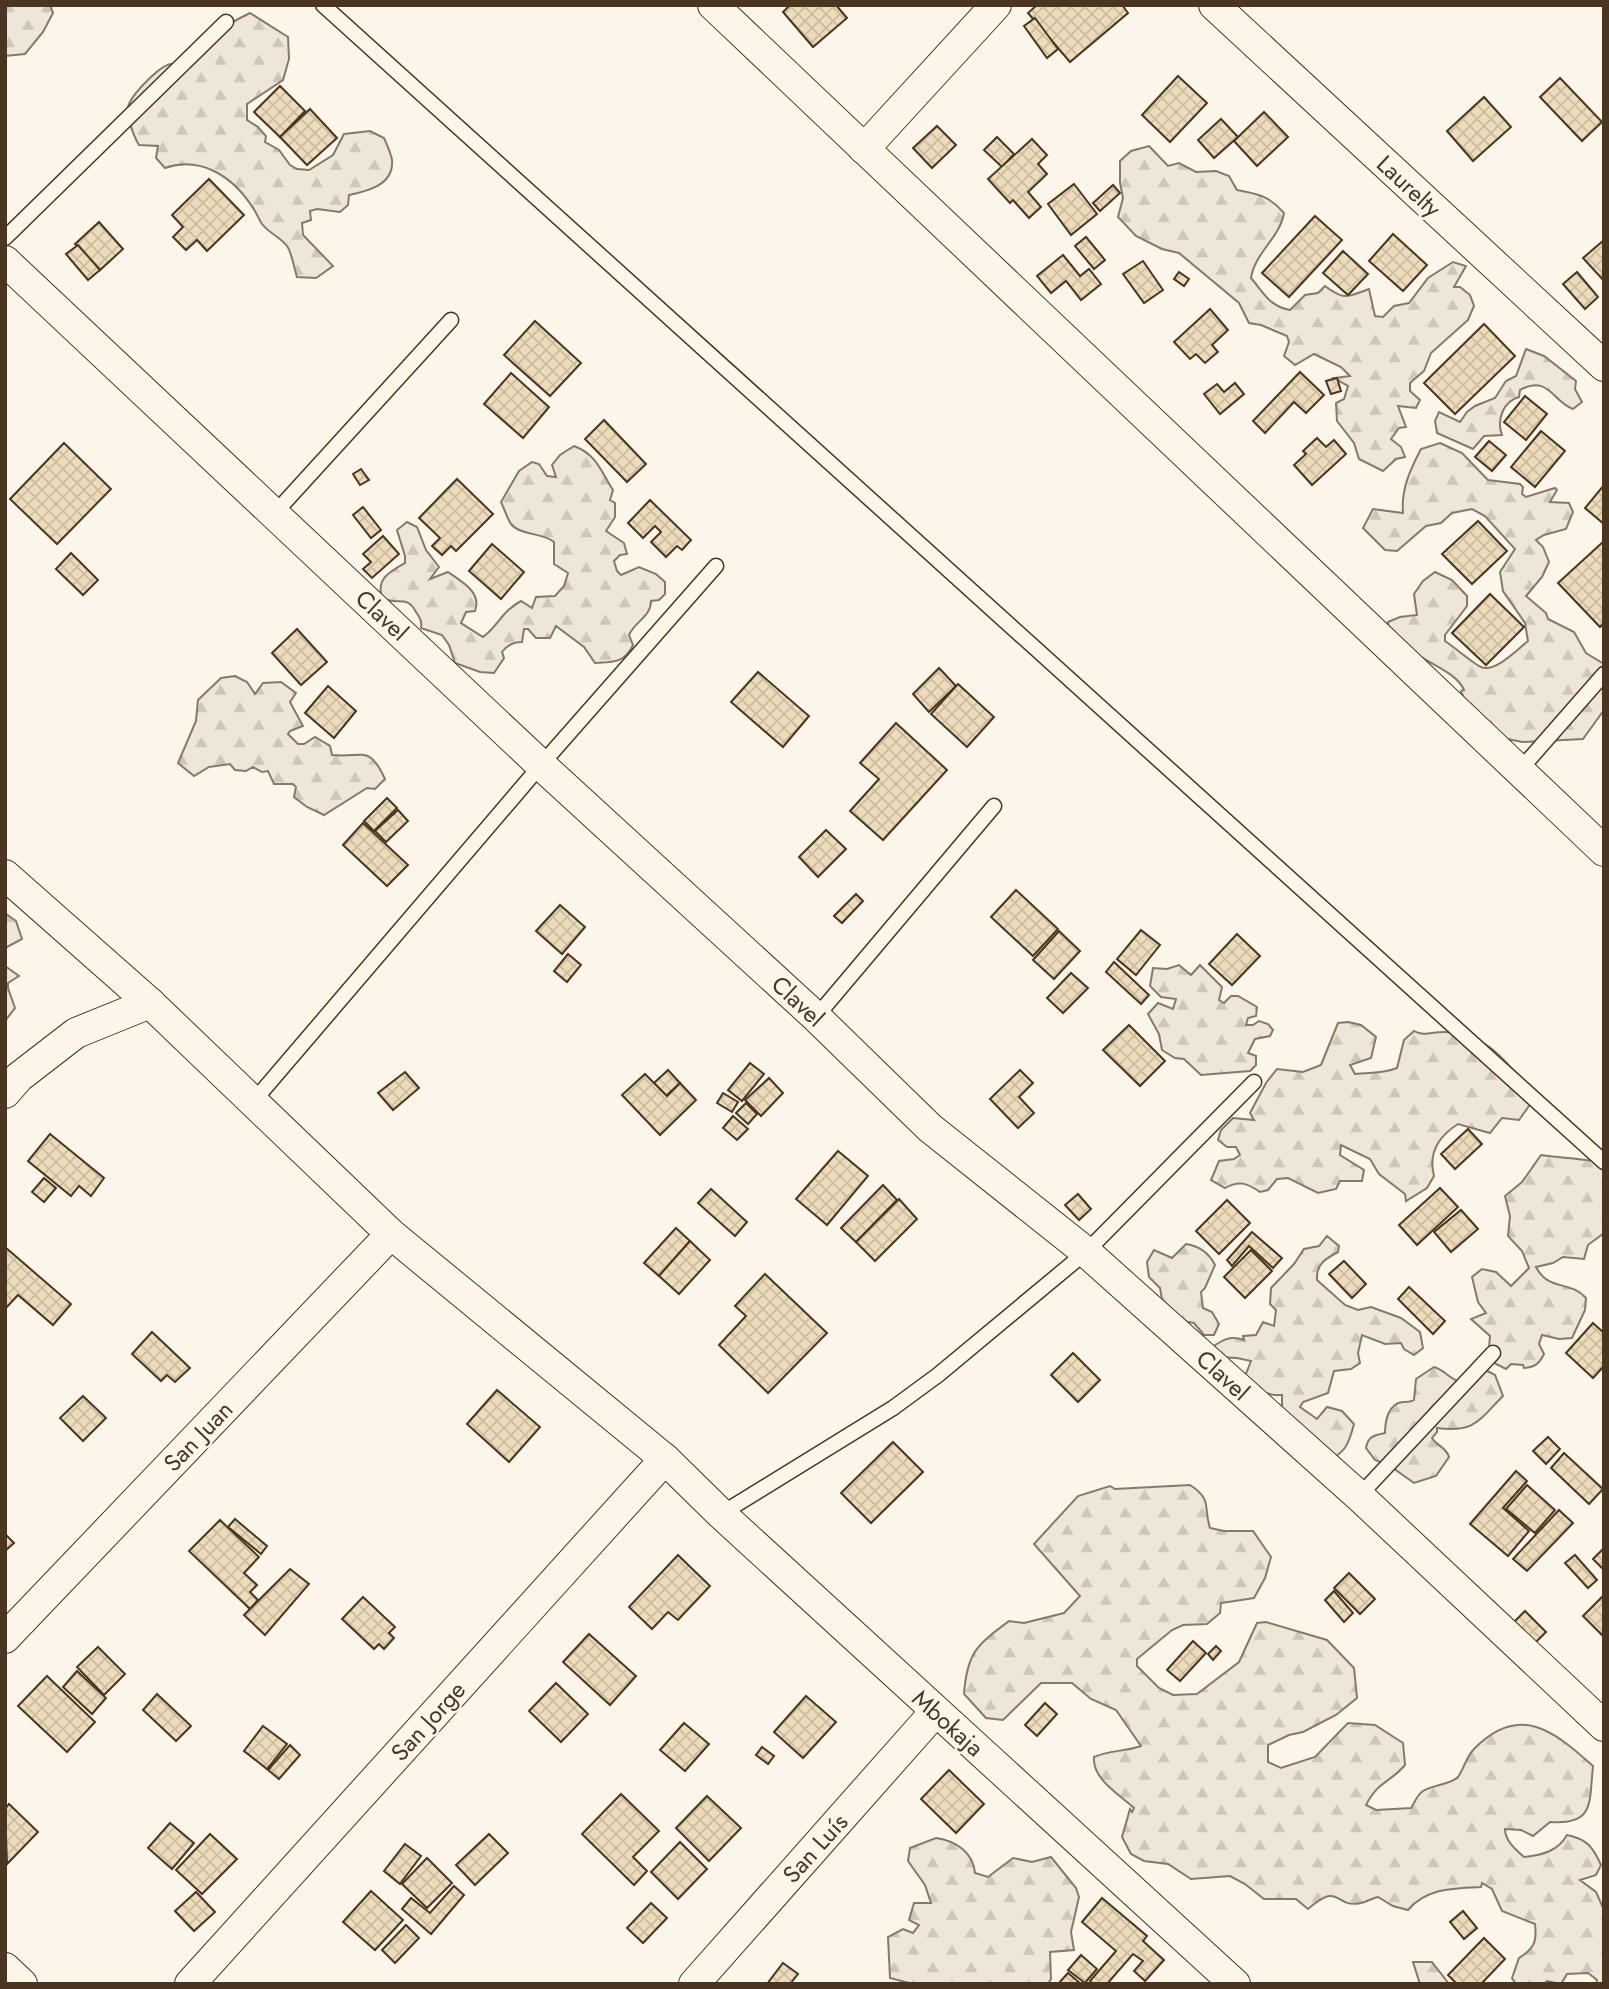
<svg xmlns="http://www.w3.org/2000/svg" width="1609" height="1989" viewBox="0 0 1609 1989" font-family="Jost,sans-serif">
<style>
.forest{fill:url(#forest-firs);stroke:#887966;stroke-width:2}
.building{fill:url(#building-cross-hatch);stroke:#4a3520;stroke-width:2}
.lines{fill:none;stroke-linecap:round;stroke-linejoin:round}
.service-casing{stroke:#4a3520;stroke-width:17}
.minor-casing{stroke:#4a3520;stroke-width:32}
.service{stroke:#fbf6e9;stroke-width:14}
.minor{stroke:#fbf6e9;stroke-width:30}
.labels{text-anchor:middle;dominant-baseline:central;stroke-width:5;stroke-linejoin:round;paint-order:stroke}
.street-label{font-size:24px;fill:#4a3520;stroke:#fbf6e9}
</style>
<defs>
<pattern id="forest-firs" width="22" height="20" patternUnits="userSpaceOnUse" patternTransform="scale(1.75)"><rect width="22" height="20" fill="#ede6d9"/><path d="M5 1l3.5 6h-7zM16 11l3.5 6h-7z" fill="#cdc6ba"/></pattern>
<pattern id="building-cross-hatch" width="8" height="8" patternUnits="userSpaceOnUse" patternTransform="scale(1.75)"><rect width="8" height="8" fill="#ecdcbc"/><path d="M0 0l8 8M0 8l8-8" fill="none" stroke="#ccbda1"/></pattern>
</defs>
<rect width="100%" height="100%" fill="#fbf6e9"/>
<g class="forest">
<polygon points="5,5 50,5 53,13 43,32 25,54 5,56"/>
<path d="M250,13l38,24 1,22 -6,21 -36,24v16l11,7 8,9 -1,6 14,8 11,15 7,4 12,1 24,-15 11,-21 26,-3 14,7c3,7 7,15 8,22 2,25 -24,31 -43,35l-1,10 -8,7 -23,-3 -7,2 1,9 -9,3 1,12 30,31 -17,12 -19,-1c-3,-9 -5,-24 -10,-31 -6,-8 -18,-13 -25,-22 -4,-6 -6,-13 -11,-19 -20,-30 -52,-49 -86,-37l-9,-10 2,-12 -19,-1c-5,-8 -13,-29 -11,-38 3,-12 31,-41 43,-43l6,2c20,-22 46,-40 73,-53z"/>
<path d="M1149,146l19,20 11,-3 17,9 20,-1 13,5 8,14c22,4 32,6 47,23 -4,25 -29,39 -33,65 13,15 18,28 39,32l15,-15 13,-2 7,-7c20,15 22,11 44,3l6,27 8,1 11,-11 15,-3 19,-25 25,-16 13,4 -12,21h6l10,8 4,11 -6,14 -37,33 -7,18 -14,12v8l10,9 -4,8 -18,-2 8,21 -7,1 -8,11 10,8 4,10 -9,2 -13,12 -24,-12 -5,-16 -17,-22 -1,-18 8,-4 4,-13 -14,-8 16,-2 -9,-9 -27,-13 -19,11 -11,-9 5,-14 -2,-6 -26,-11 -12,-2 -10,-20 -60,-50 -17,-4 -26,-13 -18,-19 5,-19 -3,-15v-22l11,-10z"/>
<path d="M1526,349l18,7 32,25 -1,8 7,13 -9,7c-20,-7 -25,-35 -53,-19l-1,7c-15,4 -23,22 -17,38l-18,1 -11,13 -36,-16 -2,-12 4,-9 21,10 7,-10 8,-6 20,-8 11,-17 10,-5z"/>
<path d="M1440,443l22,10 26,27 32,4 3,3 -1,7 4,3 29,-9 2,2 -7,12 19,1 4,9 -7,17 -22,6 -8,5 7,7 6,15 -7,15 -16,19 20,17 2,6 26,13 12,21 18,11v46l-21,29 -60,3 -22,-4 -29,-19 -11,-28 3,-1c-7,-17 -34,-26 -49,-37 -9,-6 -18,-14 -26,-21l-1,-10 12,-5 17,-2 -3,-21 9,-13 12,-9 17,8 15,16v10l-22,29v6c9,6 29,23 36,26 14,6 37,-18 47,-26l-3,-18 -22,-32 -3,-19 15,-23 -30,-33 -13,-7 -20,4 -11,10 -15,3 -29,25 -12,-1 -22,-22 10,-19 30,4c-2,-24 7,-43 18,-64z"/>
<path d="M574,446c23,9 26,24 39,44l-3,10 5,3v14l-9,14 18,12 3,11 -7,1 -6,6 3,10 4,4 18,-8 17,7 9,8v12l-6,6 -8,1c0,16 -16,20 -22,34l4,10c-8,18 -20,17 -38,18l-11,-16 -28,-21 -6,12h-14l-8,-9h-4l-2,13c-8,0 -15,3 -20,10l2,6 -10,15 -14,-1 -25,-9 -6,-18 -7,-10 -21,-7c1,-7 -1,-10 -5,-16 -9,-18 -19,-6 -34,-14 -6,-19 7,-26 23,-35v-7l-8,-26 10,-8 10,5 9,23 13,17 -9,12 18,-7c14,10 34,20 27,39l-9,1 -5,11 22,14c17,-13 18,-25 38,-36l11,7 4,-11 19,-1 9,-10 4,-13 -14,-9v-22c-12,-10 -33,-6 -43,-18 -4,-6 -7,-16 -10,-22l18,-31 13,-9 7,2 8,12 9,1 -4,-12 8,-10z"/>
<path d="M235,676l12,6 8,12 8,-11 18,-1 15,11 -6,9 13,24 -13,5 -2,3 10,10h6l11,-7 15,9 2,9c31,3 37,-11 53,24l-10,10 -8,-1 -43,27 -17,-8 -13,-10 2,-10 -3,-3h-19l-6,-13 -6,1 -9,-5 -7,4 -11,-1 -5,-6 -21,3 -15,9 -16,-13 18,-42 2,-21 23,-22z"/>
<polygon points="5,913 16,921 22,939 5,948"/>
<polygon points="1179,965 1191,975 1200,965 1222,987 1219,1000 1224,1003 1231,996 1238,996 1257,1007 1256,1016 1248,1018 1246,1025 1253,1025 1259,1021 1268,1024 1273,1030 1270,1036 1255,1039 1248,1053 1256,1056 1256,1065 1250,1071 1201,1075 1184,1059 1175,1058 1162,1050 1159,1034 1148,1014 1158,1003 1173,1009 1176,999 1161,997 1150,986 1153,968 1167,969"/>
<polygon points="5,966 19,976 8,983 8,988 15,1008 5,1021"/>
<path d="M1348,1022l13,3 15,12 -5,21 -21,7 5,9c15,-2 28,0 42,-6l7,-28 10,-9c10,6 21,0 32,1 45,2 62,34 90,64l-17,24 -17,-2 -12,15 -32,-9c-19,12 -30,29 -24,52l-7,12 -21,13 -1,-7 -26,-20 -9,-15 -29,-14 -1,10 24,15 -2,11h-22l-4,8 -18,4 -30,-15 -11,1 -9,11 -8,2c-13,-9 -21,-12 -35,-4l-14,-8 8,-19 15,-2 6,-4 -4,-8h-9l-9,-7 3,-10 12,-12 21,2 -4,-7 16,-30 11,-14 26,3 18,-7 17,-42z"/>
<path d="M1541,1155c11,2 58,5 63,8v70l-16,12 -4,14 -21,-2 -10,6 -17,4c13,25 34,13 50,31l-1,12 -13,28 -13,1 -17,-4 -3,9 5,10c-5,10 -9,13 -20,14l-1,-3 -12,-1 -5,5 -18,-9 2,-24 -19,-17 15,-6 -8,-11 -6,-25 10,-8 14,3 15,14 18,-18 -7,-17 -14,-15 2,-20 -5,-20 17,-14z"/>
<path d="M1327,1236l12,10 -1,6c-13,7 -22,12 -21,28l28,25 13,5 13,-3 30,11 19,14 3,16 -9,7 -10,-6 -3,-6 -16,1 -23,-9 -4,18 2,10 -9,6 -17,2 -6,22 -25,9 -3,5 17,12 10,-12 15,4 12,13c-6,23 -9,28 -29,39l-43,-54v-14c-17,1 -26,-6 -38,-16l7,-18 -14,-3 -20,-1 -6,-9c11,-8 19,-13 33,-8l-1,-4 13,-1 7,-13 11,4 2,-16 -6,-6 1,-16 23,-24 10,-15 15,-3z"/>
<path d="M1186,1244c13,2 23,9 29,21l-10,23 -4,4 2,16 9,4 7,12 -5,11h-10l-10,-12 -18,-3 -13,-15 -3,-17 -11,-11 -2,-15 7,-12 18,8z"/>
<path d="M1434,1367c11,3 16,13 27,15l21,-14 13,7 8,21c-24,24 -28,37 -66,32v4l-5,6c5,8 14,9 17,19l-13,19 -22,7 -24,-17 -15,-6 -9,-12c2,-12 9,-13 19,-15 0,-11 3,-30 18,-31 4,0 8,0 11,-2l2,-21z"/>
<path d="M1190,1485c23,15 13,22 20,43l14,3h29l18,26 -6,21 -11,20 -33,5 -1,10 -13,11 -24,1 -11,5 -35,29v7l22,22 14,7 24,-1 42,-32 18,-39 9,-1 61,18 27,28 3,30 -21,17 -33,17 -14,3 -21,10v17l13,6 34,-11 33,-34 27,2 28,18 2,22c-15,18 -26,15 -39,40l10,5 35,-2c4,-6 6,-13 12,-17 10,-6 29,-7 35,-14 6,-8 8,-20 16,-28 45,-46 79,-19 119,17 -4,37 2,59 -43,56l-17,14 -12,-6 -16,-1c0,12 11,21 19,28 19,-2 34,-6 43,-22 20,4 26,12 34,30l-5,10 -16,5 16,12 8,18v74h-8l1,-4 -9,-7 -21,1 -6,10 -14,-3 -3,3h-28l-4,-6 7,-20c16,-10 18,-17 16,-34l-33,-13 -10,-22 -10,-6 -1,4c-26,1 -55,1 -73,23l-15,-4 -15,-9c-6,1 -11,5 -17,6 -28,6 -19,-23 -53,6l-12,-10h-32l-19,-15 -15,-8 -39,3 -23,-15 -24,-3 -13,-7 -9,-17 8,-28 2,3 2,-4c-15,-14 -42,-29 -40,-51 15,-7 30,-5 47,-11l-25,-36 -25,-11 -19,-16h-31l-38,37 -17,-2 -22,-24c3,-42 13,-49 45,-73l15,2 40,-10 16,-17 -46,-52 44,-48 32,-10 5,3z"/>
<path d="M936,1838c20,3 37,14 39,35l13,4 25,-19 19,4 19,-5 25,31 3,9 -8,35 3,18 -24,2 1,27 -3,5h-135l-23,-6 -2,-41 15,-8 10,4 6,-8 -10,-5 5,-17h17l-6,-18 -17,-24 2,-13z"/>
<polygon points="1432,1962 1449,1984 1420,1984 1413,1962"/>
</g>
<g class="building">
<polygon points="790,5 836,5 847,18 813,47 783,12"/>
<polygon points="1037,5 1122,5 1128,13 1070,62 1028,13"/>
<polygon points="1035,18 1058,49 1047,58 1024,26"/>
<polygon points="1178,76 1207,103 1170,142 1142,115"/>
<polygon points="1560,78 1602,122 1582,141 1540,97"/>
<polygon points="280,86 305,111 280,137 254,112"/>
<polygon points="1484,97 1511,127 1473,161 1447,131"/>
<polygon points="310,109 337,138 307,165 280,137"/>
<polygon points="1264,112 1288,137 1257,166 1234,141"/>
<polygon points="1221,119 1238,137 1214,158 1198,140"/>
<polygon points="937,126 956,145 932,168 913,148"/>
<polygon points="997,137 1014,154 1002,167 984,150"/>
<polygon points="1032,139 1047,155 1038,164 1047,174 1028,192 1041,207 1029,218 1013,200 1010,203 988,179"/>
<polygon points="209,179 244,215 207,251 197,240 186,250 173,237 183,227 172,215"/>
<polygon points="1074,184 1097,214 1071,235 1048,204"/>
<polygon points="1113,185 1120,193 1100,211 1093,203"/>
<polygon points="1315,216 1342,240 1289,297 1262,273"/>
<polygon points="99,222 123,249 100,270 75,244"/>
<polygon points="1393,234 1427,265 1403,291 1369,261"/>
<polygon points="1086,237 1105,260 1094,269 1075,246"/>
<polygon points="1604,240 1604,281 1583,258"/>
<polygon points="78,245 100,270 88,280 66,254"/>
<polygon points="1343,251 1368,274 1348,295 1323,273"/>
<polygon points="1063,255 1080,276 1089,269 1101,284 1081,300 1066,281 1051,293 1037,276"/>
<polygon points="1143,261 1163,290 1144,303 1123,274"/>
<polygon points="1179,272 1189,279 1184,286 1174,279"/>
<polygon points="1577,272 1598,297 1585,309 1563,284"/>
<polygon points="1210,309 1228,330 1212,345 1218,352 1205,363 1196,354 1190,359 1174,342"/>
<polygon points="535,321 581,363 550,396 504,355"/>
<polygon points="1484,324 1515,356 1455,414 1424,383"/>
<polygon points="1300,372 1324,395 1306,413 1294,402 1265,433 1253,421"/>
<polygon points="511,373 549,407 523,438 484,404"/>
<polygon points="1337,378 1341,391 1331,394 1326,381"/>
<polygon points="1235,383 1244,394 1220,414 1204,394 1217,384 1224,392"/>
<polygon points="1525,396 1547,414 1526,440 1504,422"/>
<polygon points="604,420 646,464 627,482 585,439"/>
<polygon points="1541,431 1565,451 1535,487 1511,467"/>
<polygon points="1317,438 1326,447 1334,440 1346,454 1312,485 1294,465 1306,454 1303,451"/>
<polygon points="1489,441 1506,455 1492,471 1475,457"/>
<polygon points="64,443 111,489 57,544 10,499"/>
<polygon points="361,469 369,480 360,485 353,474"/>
<polygon points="457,479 493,514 456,551 451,546 442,555 432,546 440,538 419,518"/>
<polygon points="1604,485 1604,524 1585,508"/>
<polygon points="650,500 691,540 682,550 677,546 666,557 651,542 661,532 655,526 643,538 628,523"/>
<polygon points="363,507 381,530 371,538 353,515"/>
<polygon points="1478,521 1507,551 1472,584 1442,554"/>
<polygon points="383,536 399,554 372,578 363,569 371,562 363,554"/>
<polygon points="1604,541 1604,623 1600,627 1558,583"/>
<polygon points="492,544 524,572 501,599 469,571"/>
<polygon points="71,553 98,580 83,595 56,569"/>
<polygon points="1490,594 1524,627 1486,665 1452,633"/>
<polygon points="297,629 327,662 301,685 272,653"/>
<polygon points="939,668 956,686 929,712 913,694"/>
<polygon points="758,672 809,716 783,747 731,702"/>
<polygon points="958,684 994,717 967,747 931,714"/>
<polygon points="328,686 356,711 334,738 305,713"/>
<polygon points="896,723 947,770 883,840 850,811 879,779 860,763"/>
<polygon points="387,798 397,808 374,831 364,821"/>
<polygon points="398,810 408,821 386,842 375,831"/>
<polygon points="363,823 408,865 387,886 343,845"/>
<polygon points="826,830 846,849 818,877 799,857"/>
<polygon points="1016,890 1058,929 1033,956 991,917"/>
<polygon points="856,894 863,901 842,923 834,916"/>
<polygon points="560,905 585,927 562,954 536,931"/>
<polygon points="1141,930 1160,945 1136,975 1117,959"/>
<polygon points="1059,931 1080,951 1054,979 1033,960"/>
<polygon points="1237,934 1260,956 1232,985 1209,964"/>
<polygon points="568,954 581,965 567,982 554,971"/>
<polygon points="1114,962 1149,995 1141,1004 1106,972"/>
<polygon points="1071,973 1088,988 1063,1013 1047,998"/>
<polygon points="1129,1025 1165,1061 1140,1086 1103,1050"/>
<polygon points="750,1063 764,1074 742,1101 728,1090"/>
<polygon points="668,1070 680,1083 666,1096 654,1083"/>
<polygon points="1020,1070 1033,1083 1019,1097 1034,1113 1018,1128 990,1099"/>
<polygon points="405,1072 419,1088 393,1110 378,1093"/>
<polygon points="645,1074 667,1096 680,1083 696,1100 660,1135 622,1095"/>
<polygon points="769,1078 783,1093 761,1116 745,1100"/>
<polygon points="723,1093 738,1102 732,1112 717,1103"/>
<polygon points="746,1103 757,1114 748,1124 736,1113"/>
<polygon points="733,1116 748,1129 737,1140 723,1128"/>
<polygon points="1468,1129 1482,1144 1455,1169 1441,1154"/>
<polygon points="50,1134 104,1178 91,1196 79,1186 71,1196 28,1161"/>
<polygon points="838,1151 868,1176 827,1225 796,1199"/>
<polygon points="44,1178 56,1188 44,1202 32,1192"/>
<polygon points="883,1185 897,1200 856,1242 841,1228"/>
<polygon points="1440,1188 1458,1207 1417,1245 1399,1225"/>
<polygon points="711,1189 747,1222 735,1236 698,1203"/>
<polygon points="1078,1194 1091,1209 1079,1220 1065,1205"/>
<polygon points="899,1199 917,1219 875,1261 856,1242"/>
<polygon points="1227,1200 1250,1223 1219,1254 1196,1231"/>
<polygon points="1461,1210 1478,1229 1451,1252 1434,1232"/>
<polygon points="676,1228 690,1241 659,1276 644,1263"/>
<polygon points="1252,1232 1282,1258 1273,1268 1249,1246 1232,1266 1227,1260"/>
<polygon points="690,1241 710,1260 679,1294 659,1276"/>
<polygon points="5,1247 71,1304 53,1325 18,1295 5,1309"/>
<polygon points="1251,1250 1272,1271 1245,1298 1224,1277"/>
<polygon points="1344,1261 1366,1284 1352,1298 1329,1274"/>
<polygon points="765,1274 827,1333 768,1393 719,1345 746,1316 735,1306"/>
<polygon points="1409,1287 1445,1321 1433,1334 1398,1299"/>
<polygon points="1593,1323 1604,1333 1604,1366 1593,1378 1566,1353"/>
<polygon points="152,1332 190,1368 175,1382 167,1375 161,1381 132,1354"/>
<polygon points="1073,1353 1100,1380 1078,1402 1051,1375"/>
<polygon points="497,1390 540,1427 509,1462 467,1424"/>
<polygon points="83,1396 106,1418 83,1441 60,1418"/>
<polygon points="1548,1437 1560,1449 1546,1464 1533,1451"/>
<polygon points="893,1442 923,1472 871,1523 841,1493"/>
<polygon points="1564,1453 1603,1489 1589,1504 1551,1468"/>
<polygon points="1516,1471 1527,1481 1503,1508 1529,1531 1508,1556 1470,1524"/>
<polygon points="1527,1485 1555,1510 1535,1533 1506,1509"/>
<polygon points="1559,1510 1573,1523 1527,1571 1513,1559"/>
<polygon points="235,1519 267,1546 261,1554 228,1527"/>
<polygon points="220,1520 259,1557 244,1573 257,1585 250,1592 258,1600 250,1609 189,1551"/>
<polygon points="5,1534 14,1543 5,1551"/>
<polygon points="1604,1548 1604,1570 1593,1559"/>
<polygon points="678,1555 710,1586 678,1620 668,1612 652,1629 629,1607"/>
<polygon points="1575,1555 1597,1580 1588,1588 1565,1563"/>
<polygon points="290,1569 309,1584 265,1635 244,1615"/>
<polygon points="1349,1573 1375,1599 1360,1614 1334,1588"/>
<polygon points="1334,1591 1353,1613 1344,1622 1325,1600"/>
<polygon points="1604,1595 1604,1637 1583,1616"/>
<polygon points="363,1597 395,1627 389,1633 394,1638 384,1649 379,1644 374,1649 342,1619"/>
<polygon points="1525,1611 1546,1632 1533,1645 1512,1624"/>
<polygon points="589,1634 636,1676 610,1705 563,1662"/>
<polygon points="1193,1641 1206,1653 1180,1681 1167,1670"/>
<polygon points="1216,1646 1221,1651 1213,1660 1208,1654"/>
<polygon points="98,1647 125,1674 104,1695 77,1667"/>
<polygon points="77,1671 106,1698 92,1714 63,1687"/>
<polygon points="47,1676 95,1722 67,1752 18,1706"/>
<polygon points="556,1683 588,1714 561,1742 529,1711"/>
<polygon points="157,1694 191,1726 176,1741 143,1710"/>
<polygon points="806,1696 836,1722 803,1758 774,1732"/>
<polygon points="1045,1703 1057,1714 1037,1736 1025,1725"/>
<polygon points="684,1723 709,1744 685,1771 660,1750"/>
<polygon points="263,1726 287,1744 267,1769 244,1751"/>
<polygon points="290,1745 300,1755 279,1779 268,1770"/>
<polygon points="762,1747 774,1756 768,1764 756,1755"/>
<polygon points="949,1770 984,1804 956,1833 921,1799"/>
<polygon points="621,1794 659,1831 633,1857 647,1871 634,1885 582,1834"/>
<polygon points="707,1796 741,1828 709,1861 676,1828"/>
<polygon points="9,1804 38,1832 7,1864 5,1809"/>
<polygon points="170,1823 194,1843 172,1869 148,1848"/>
<polygon points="210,1834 237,1859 202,1894 176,1870"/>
<polygon points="489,1834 508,1853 475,1885 456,1865"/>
<polygon points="680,1842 707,1869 678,1899 651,1872"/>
<polygon points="405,1844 421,1856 400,1884 384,1871"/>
<polygon points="427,1858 452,1883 427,1908 402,1884"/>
<polygon points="454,1886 464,1895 431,1934 402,1909 411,1898 430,1913"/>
<polygon points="371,1891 403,1920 375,1950 343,1922"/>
<polygon points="196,1892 215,1912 194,1931 175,1911"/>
<polygon points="1102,1898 1147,1936 1143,1941 1164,1960 1145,1981 1134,1971 1143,1961 1133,1954 1107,1984 1093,1984 1090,1981 1116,1951 1082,1922"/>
<polygon points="651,1903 667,1918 643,1943 627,1928"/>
<polygon points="1463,1911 1477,1928 1464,1939 1450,1922"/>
<polygon points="406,1925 419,1938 395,1963 382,1950"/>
<polygon points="1484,1938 1505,1959 1481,1984 1457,1984 1448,1975"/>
<polygon points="1081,1955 1097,1969 1085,1983 1068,1970"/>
<polygon points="783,1963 798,1974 790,1984 767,1984"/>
<polygon points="1068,1973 1081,1984 1058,1984"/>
</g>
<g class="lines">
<defs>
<g id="service">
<polyline points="323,5 1604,1162"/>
<polyline points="5,238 226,22"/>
<polyline points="274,514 451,320"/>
<polyline points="1519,771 1604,674"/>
<polyline points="816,1017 994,806"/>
<polyline points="253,1102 541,765 716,566"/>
<polyline points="1359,1496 1493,1353"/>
<polyline points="721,1514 893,1408 938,1375 1086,1252 1254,1082"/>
</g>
<g id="minor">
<polyline points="713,5 1604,851"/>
<polyline points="1214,5 1604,366"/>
<polyline points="864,149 996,5"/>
<polyline points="5,261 541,765 816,1017 930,1128 1086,1252 1359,1496 1604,1726"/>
<polyline points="5,875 150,1003 391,1234 665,1459 721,1514 1235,1984"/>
<polyline points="5,1093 19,1077 76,1033 150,1003"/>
<polyline points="5,1638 391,1234"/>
<polyline points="5,1968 22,1984"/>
<polyline points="190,1984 665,1459"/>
<polyline points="694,1984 935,1712"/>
</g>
</defs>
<use href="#service" class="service-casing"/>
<use href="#minor" class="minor-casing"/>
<use href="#service" class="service"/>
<use href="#minor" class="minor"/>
</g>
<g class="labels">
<g class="street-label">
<text transform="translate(1409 186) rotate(43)">Laurelty</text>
<text transform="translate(382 615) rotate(43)">Clavel</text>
<text transform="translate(798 1001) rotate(43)">Clavel</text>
<text transform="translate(1223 1375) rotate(42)">Clavel</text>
<text transform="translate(198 1436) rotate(-46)">San Juan</text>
<text transform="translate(428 1721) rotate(-48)">San Jorge</text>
<text transform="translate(948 1723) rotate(42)">Mbokaja</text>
<text transform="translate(815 1848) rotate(-48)">San Luís</text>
</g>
</g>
<rect width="1609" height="1989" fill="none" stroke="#4a3520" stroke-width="14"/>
</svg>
